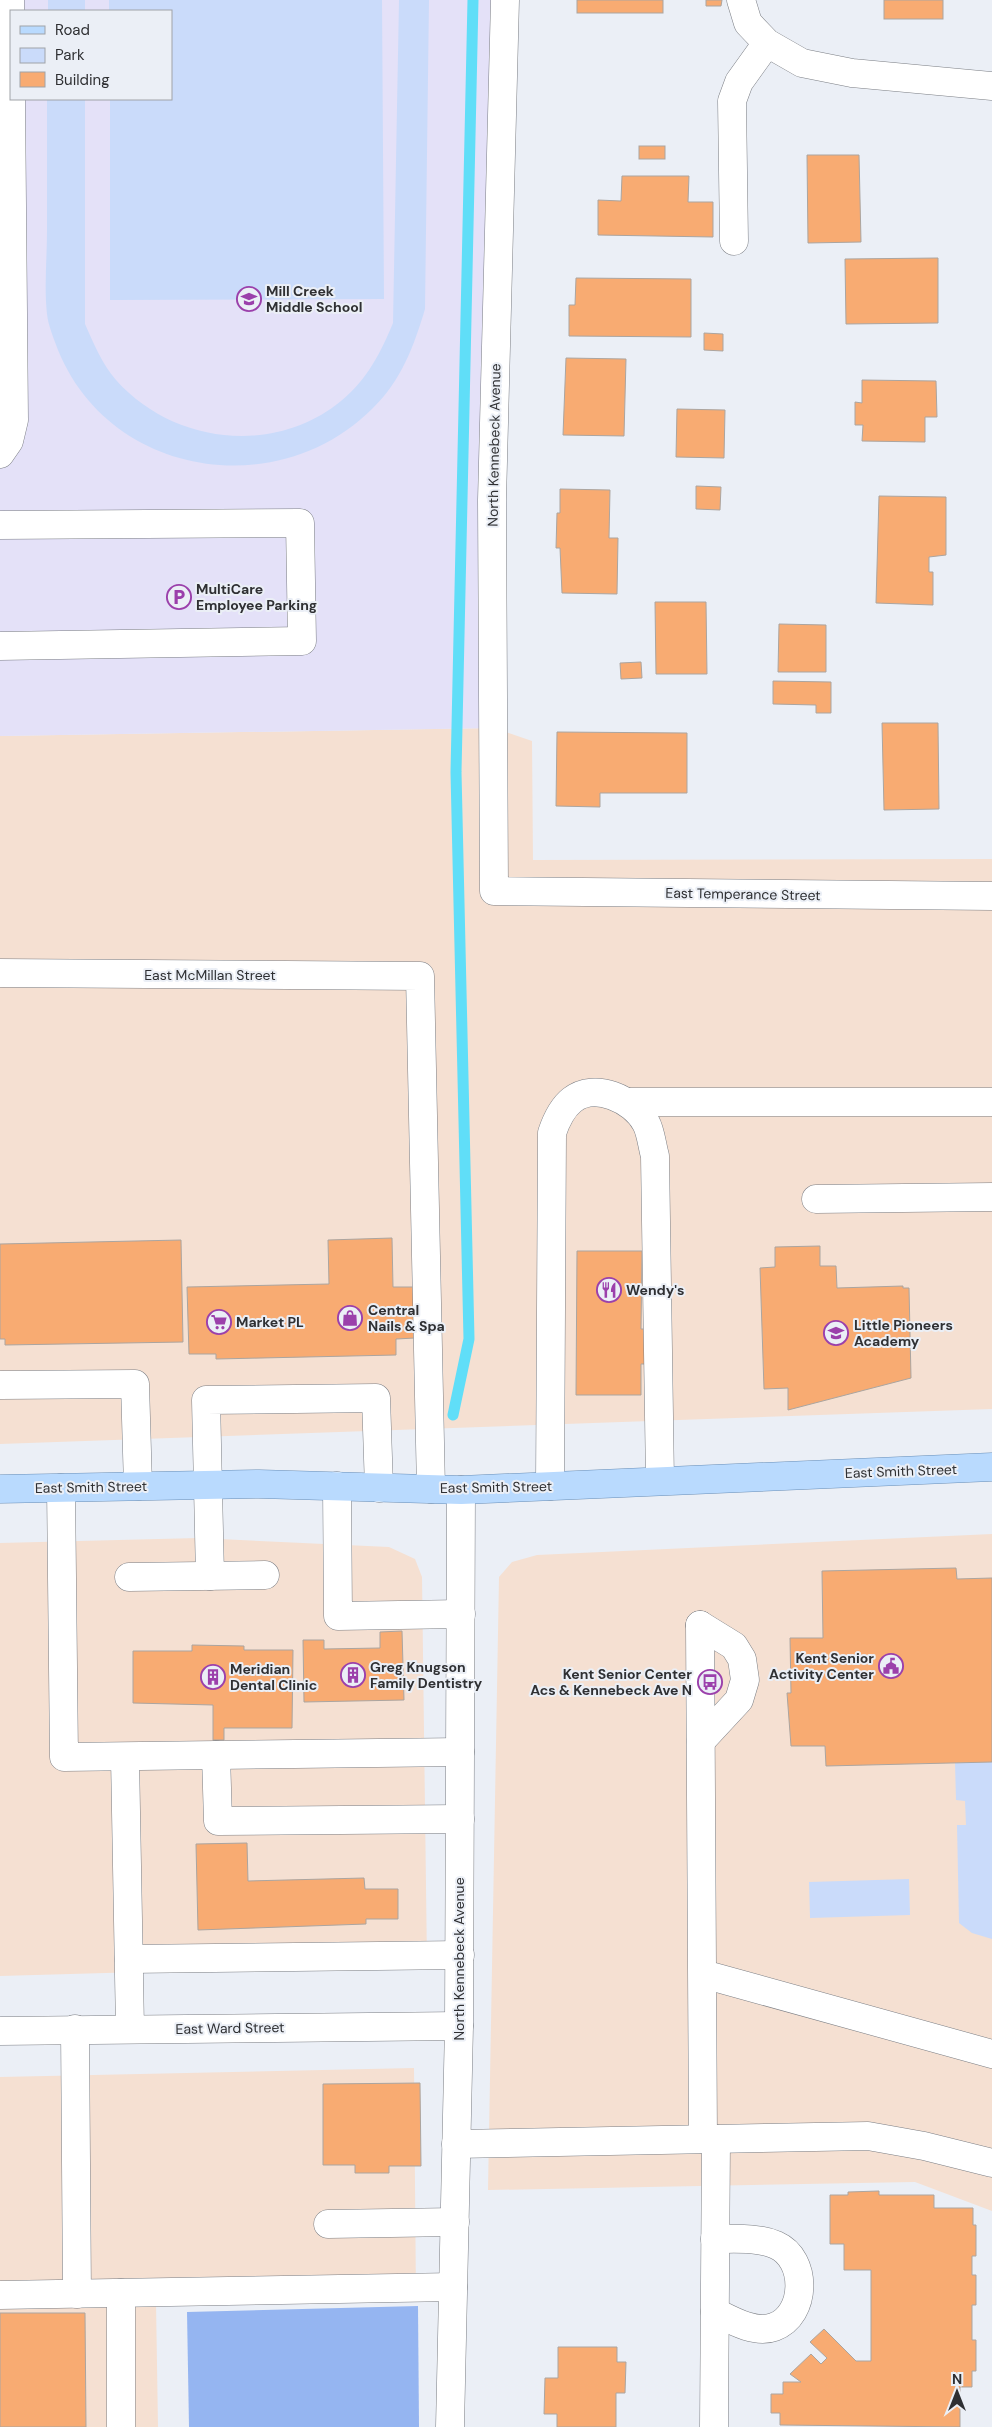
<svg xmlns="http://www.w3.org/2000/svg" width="992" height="2427" viewBox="0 0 992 2427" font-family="'DM Sans',sans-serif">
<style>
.commercial{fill:#f5e0d2}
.education{fill:#e4e1f8;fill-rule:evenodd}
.green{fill:#cadbfa}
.forest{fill:#95b5f1}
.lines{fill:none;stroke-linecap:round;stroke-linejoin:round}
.stream{stroke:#60def8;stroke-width:11}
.building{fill:#f8ab72;stroke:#aba5a0}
.minor-casing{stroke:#7b7e84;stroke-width:29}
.major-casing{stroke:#6a8fb7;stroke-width:29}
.minor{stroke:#fff;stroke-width:28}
.major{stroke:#b9dafe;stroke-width:28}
.labels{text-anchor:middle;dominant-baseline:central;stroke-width:4;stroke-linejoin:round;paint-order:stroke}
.poi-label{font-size:14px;font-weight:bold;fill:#2f3033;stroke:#ebeff6;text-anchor:start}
.street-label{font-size:14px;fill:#2f3033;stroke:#ebeff6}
</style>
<rect width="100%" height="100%" fill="#ebeff6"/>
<g class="commercial">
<polygon points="494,728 532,741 533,860 992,859 992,1409 0,1444 0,736"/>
<polygon points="992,1534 992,2211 915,2182 488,2190 499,1577 512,1562 537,1555"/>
<polygon points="198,1538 389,1547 415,1559 422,1577 427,1964 0,1976 0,1543"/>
<polygon points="414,2068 416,2297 156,2302 158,2427 0,2427 0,2077"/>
</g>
<path class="education" d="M0,0h505l-11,728 -494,8zM11,11h160v88h-160z"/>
<g class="green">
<rect x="48" y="0" width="37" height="11"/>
<polygon points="109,0 382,0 384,299 110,300 110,99 171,99 171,11 109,11"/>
<path d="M399,0h30l-4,309c-11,37 -24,72 -52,99 -94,95 -263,70 -315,-58 -4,-11 -10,-25 -11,-36 -3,-27 0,-56 0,-83 0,-44 0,-88 0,-132h38v225c9,20 17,40 31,56 57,64 158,76 225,21 26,-21 40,-49 52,-78z"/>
<polygon points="992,1762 992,1939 972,1933 959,1923 957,1825 966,1825 965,1801 956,1800 955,1763"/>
<polygon points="909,1879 910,1915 810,1918 809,1882"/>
</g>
<polygon class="forest" points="418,2306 419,2427 189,2427 187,2312"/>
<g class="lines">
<polyline class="stream" points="453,1415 469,1339 456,772 473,0"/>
</g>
<g class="building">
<rect x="577" y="0" width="86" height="13"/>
<polygon points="706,0 722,0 721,6 706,6"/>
<rect x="884" y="0" width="59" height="19"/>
<rect x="639" y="146" width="26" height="13"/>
<polygon points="807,155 859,155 861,242 808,243"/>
<polygon points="622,176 689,176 688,202 713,202 713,237 598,235 598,200 621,201"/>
<polygon points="938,258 938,323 846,324 845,259"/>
<polygon points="576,278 691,279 691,337 569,336 569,305 575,305"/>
<polygon points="704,333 723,334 723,351 704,350"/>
<polygon points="566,358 626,359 624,436 563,435"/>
<polygon points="862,380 936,381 937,417 925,417 925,442 862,441 863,425 855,425 855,402 862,403"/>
<polygon points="677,409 725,410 724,458 676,457"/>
<polygon points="696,486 721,487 720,510 696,509"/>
<polygon points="560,489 610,490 609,538 618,538 617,594 562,593 560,548 556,548 557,513 560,513"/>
<polygon points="879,496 946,497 946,555 929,557 929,572 933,572 933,605 876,603"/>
<polygon points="655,602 706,602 707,674 656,674"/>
<polygon points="779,624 826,625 826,672 778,672"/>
<polygon points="641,662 642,678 621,679 620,663"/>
<polygon points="773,681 831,682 831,713 816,713 816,705 773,704"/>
<polygon points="882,723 938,723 939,809 884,810"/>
<polygon points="557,732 687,733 687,793 600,793 600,807 556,806"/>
<polygon points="392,1238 393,1287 414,1287 415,1338 396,1339 396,1355 216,1359 216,1354 189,1354 187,1287 329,1284 328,1240"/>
<polygon points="181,1240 183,1342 5,1345 5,1339 0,1339 0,1244"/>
<polygon points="820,1246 820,1266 836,1266 837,1288 903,1286 903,1288 909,1288 911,1378 788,1410 788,1388 764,1389 760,1268 775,1267 775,1247"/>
<polygon points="577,1251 642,1251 641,1329 648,1329 648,1364 641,1364 641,1395 576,1395"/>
<polygon points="956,1568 957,1579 992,1578 992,1762 826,1766 825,1746 791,1746 787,1693 791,1693 790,1638 823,1638 822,1571"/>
<polygon points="402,1631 404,1700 304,1702 303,1640 324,1640 324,1649 380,1648 380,1632"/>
<polygon points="192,1645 244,1646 244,1650 293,1650 292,1728 224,1728 224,1740 213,1740 213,1705 133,1703 133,1651 192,1651"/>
<polygon points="247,1843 248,1881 364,1878 365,1889 398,1889 398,1919 366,1919 366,1924 198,1930 196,1844"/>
<polygon points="420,2083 421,2166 389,2166 389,2173 355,2173 355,2165 323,2165 323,2084"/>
<polygon points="879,2191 879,2195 934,2195 934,2208 973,2208 973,2225 976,2225 976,2256 972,2256 972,2275 976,2275 976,2305 972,2305 972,2340 976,2340 976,2371 972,2371 972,2387 960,2387 960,2427 780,2425 780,2413 771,2413 771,2394 783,2394 783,2382 801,2382 790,2374 811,2354 821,2364 827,2358 810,2342 824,2329 856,2361 871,2361 871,2270 844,2270 844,2244 830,2244 830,2195 848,2195 848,2192"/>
<polygon points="0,2313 85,2313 86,2427 0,2427"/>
<polygon points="558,2347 617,2347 617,2362 626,2362 625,2393 616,2393 616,2427 557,2427 557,2414 544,2414 545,2378 558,2378"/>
</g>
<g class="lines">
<defs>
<g id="minor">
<polyline points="10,0 11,97"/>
<polyline points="505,0 492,500 494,891 992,896"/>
<polyline points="741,0 748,23 767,43 802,63 852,73 992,86"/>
<polyline points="734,241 732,101 739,82 767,43"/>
<polyline points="0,454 9,441 14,420 11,99"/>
<polyline points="0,525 300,523 302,641 0,646"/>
<polyline points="0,973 420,976 431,1489"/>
<polyline points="628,1102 992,1102"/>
<polyline points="816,1199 992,1197"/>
<polyline points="0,1385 135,1384 138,1486"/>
<polyline points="337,1486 338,1616 461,1614"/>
<path d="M550,1486l2,-353c4,-12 10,-25 20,-33 23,-18 61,-1 74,23 5,9 6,23 9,33l5,325"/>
<polyline points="61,1488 64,1757 460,1752"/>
<polyline points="210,1576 206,1400 376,1398 379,1488"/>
<polyline points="129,1577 265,1575"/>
<polyline points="700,1625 703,2139"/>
<polyline points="700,1625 734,1646 742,1659 745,1680 739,1700 701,1741"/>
<polyline points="216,1755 218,1821 460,1819"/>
<polyline points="125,1757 130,2029"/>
<polyline points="129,1959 460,1955"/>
<polyline points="703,1974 992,2054"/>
<polyline points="75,2029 77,2294"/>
<polyline points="0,2031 459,2026"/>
<polyline points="456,2144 868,2136 924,2146 992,2163"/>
<polyline points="328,2224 455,2222"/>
<path d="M715,2239c19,0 43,-2 61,6 32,14 31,70 -2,82 -19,7 -43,-7 -59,-15"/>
<polyline points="121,2293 121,2427"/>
<polyline points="0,2295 453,2287"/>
<polyline points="450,2427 459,2026 461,1490"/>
<polyline points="714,2427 716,2139"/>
</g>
<polyline id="major" points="0,1489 259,1484 461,1490 992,1467"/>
</defs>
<use href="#minor" class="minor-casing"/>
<use href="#major" class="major-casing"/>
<use href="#minor" class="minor"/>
<use href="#major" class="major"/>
</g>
<defs>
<symbol id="school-ring" viewBox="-11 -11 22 22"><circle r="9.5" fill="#ebeff6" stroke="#9b40ab" stroke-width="1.5"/><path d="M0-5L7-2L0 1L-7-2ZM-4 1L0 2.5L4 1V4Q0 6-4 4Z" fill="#9b40ab"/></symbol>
<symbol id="parking-ring" viewBox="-11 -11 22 22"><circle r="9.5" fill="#ebeff6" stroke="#9b40ab" stroke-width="1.5"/><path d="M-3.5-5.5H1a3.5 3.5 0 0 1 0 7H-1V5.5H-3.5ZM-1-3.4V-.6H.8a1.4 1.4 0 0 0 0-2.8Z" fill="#9b40ab"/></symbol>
<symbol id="restaurant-ring" viewBox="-11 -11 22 22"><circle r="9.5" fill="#ebeff6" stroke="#9b40ab" stroke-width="1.5"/><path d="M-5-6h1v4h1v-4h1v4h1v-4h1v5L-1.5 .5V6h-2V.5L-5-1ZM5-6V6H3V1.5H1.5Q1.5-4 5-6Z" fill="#9b40ab"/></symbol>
<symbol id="shop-ring" viewBox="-11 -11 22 22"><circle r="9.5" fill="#ebeff6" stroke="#9b40ab" stroke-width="1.5"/><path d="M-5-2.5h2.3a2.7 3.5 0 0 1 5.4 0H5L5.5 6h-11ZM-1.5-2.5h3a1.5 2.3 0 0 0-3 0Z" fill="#9b40ab"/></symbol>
<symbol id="supermarket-ring" viewBox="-11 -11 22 22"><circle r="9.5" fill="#ebeff6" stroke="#9b40ab" stroke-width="1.5"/><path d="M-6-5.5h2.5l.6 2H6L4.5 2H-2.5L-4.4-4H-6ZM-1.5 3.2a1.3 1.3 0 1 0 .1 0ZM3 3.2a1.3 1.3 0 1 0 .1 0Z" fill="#9b40ab"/></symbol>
<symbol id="civic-ring" viewBox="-11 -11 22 22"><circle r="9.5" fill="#ebeff6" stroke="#9b40ab" stroke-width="1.5"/><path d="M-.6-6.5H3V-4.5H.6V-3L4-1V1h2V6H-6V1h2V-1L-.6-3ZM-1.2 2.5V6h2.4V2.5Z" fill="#9b40ab"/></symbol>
<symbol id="building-ring" viewBox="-11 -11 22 22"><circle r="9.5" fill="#ebeff6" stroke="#9b40ab" stroke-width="1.5"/><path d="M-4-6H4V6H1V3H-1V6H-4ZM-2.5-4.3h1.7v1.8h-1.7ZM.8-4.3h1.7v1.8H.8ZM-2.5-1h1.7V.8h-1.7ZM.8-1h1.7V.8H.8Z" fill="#9b40ab"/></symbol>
<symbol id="bus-ring" viewBox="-11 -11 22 22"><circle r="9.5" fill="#ebeff6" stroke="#9b40ab" stroke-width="1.5"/><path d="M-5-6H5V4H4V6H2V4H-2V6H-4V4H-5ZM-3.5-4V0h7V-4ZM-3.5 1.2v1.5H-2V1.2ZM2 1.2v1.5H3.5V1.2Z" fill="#9b40ab"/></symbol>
</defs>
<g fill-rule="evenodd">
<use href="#school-ring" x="235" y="285" width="28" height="28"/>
<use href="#parking-ring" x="165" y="583" width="28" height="28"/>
<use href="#restaurant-ring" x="595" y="1276" width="28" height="28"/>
<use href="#shop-ring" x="336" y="1304" width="28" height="28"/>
<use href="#supermarket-ring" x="205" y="1308" width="28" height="28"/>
<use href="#school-ring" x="822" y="1319" width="28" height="28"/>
<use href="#civic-ring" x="877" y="1652" width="28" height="28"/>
<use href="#building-ring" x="339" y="1661" width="28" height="28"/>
<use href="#building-ring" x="199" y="1663" width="28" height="28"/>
<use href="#bus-ring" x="696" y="1668" width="28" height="28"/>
</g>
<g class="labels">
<g class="poi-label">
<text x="266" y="291">Mill Creek<tspan x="266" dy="16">Middle School</tspan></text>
<text x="196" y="589">MultiCare<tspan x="196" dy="16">Employee Parking</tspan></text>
<text x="626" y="1290">Wendy's</text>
<text x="368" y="1310">Central<tspan x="368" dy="16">Nails &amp; Spa</tspan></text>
<text x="236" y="1322">Market PL</text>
<text x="854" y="1325">Little Pioneers<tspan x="854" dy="16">Academy</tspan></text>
<text x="874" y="1658" text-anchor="end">Kent Senior<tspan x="874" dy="16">Activity Center</tspan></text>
<text x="370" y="1667">Greg Knugson<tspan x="370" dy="16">Family Dentistry</tspan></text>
<text x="230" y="1669">Meridian<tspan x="230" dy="16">Dental Clinic</tspan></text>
<text x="692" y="1674" text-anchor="end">Kent Senior Center<tspan x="692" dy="16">Acs &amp; Kennebeck Ave N</tspan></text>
</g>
<g class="street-label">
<text transform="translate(494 445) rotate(-89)">North Kennebeck Avenue</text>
<text transform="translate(743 894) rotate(1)">East Temperance Street</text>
<text x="210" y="975">East McMillan Street</text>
<text transform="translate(901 1471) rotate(-2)">East Smith Street</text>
<text transform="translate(91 1487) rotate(-1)">East Smith Street</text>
<text transform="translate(496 1487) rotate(-1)">East Smith Street</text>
<text transform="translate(459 1959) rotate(-90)">North Kennebeck Avenue</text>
<text transform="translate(230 2028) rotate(-1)">East Ward Street</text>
</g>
</g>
<rect x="10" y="10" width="162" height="90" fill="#ebeff6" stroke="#a0a3a8"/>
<rect x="20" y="26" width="25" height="8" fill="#b9dafe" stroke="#a0a3a8"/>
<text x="55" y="35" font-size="15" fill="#2f3033">Road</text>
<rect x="20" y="48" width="25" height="15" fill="#cadbfa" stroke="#a0a3a8"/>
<text x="55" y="60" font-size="15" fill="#2f3033">Park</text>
<rect x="20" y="72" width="25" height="15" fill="#f8ab72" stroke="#a0a3a8"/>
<text x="55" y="85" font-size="15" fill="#2f3033">Building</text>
<g transform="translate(957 2392)" stroke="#ebeff6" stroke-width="4" paint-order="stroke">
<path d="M0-4L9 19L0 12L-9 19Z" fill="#2f3033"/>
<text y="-8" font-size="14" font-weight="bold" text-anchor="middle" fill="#2f3033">N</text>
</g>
</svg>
